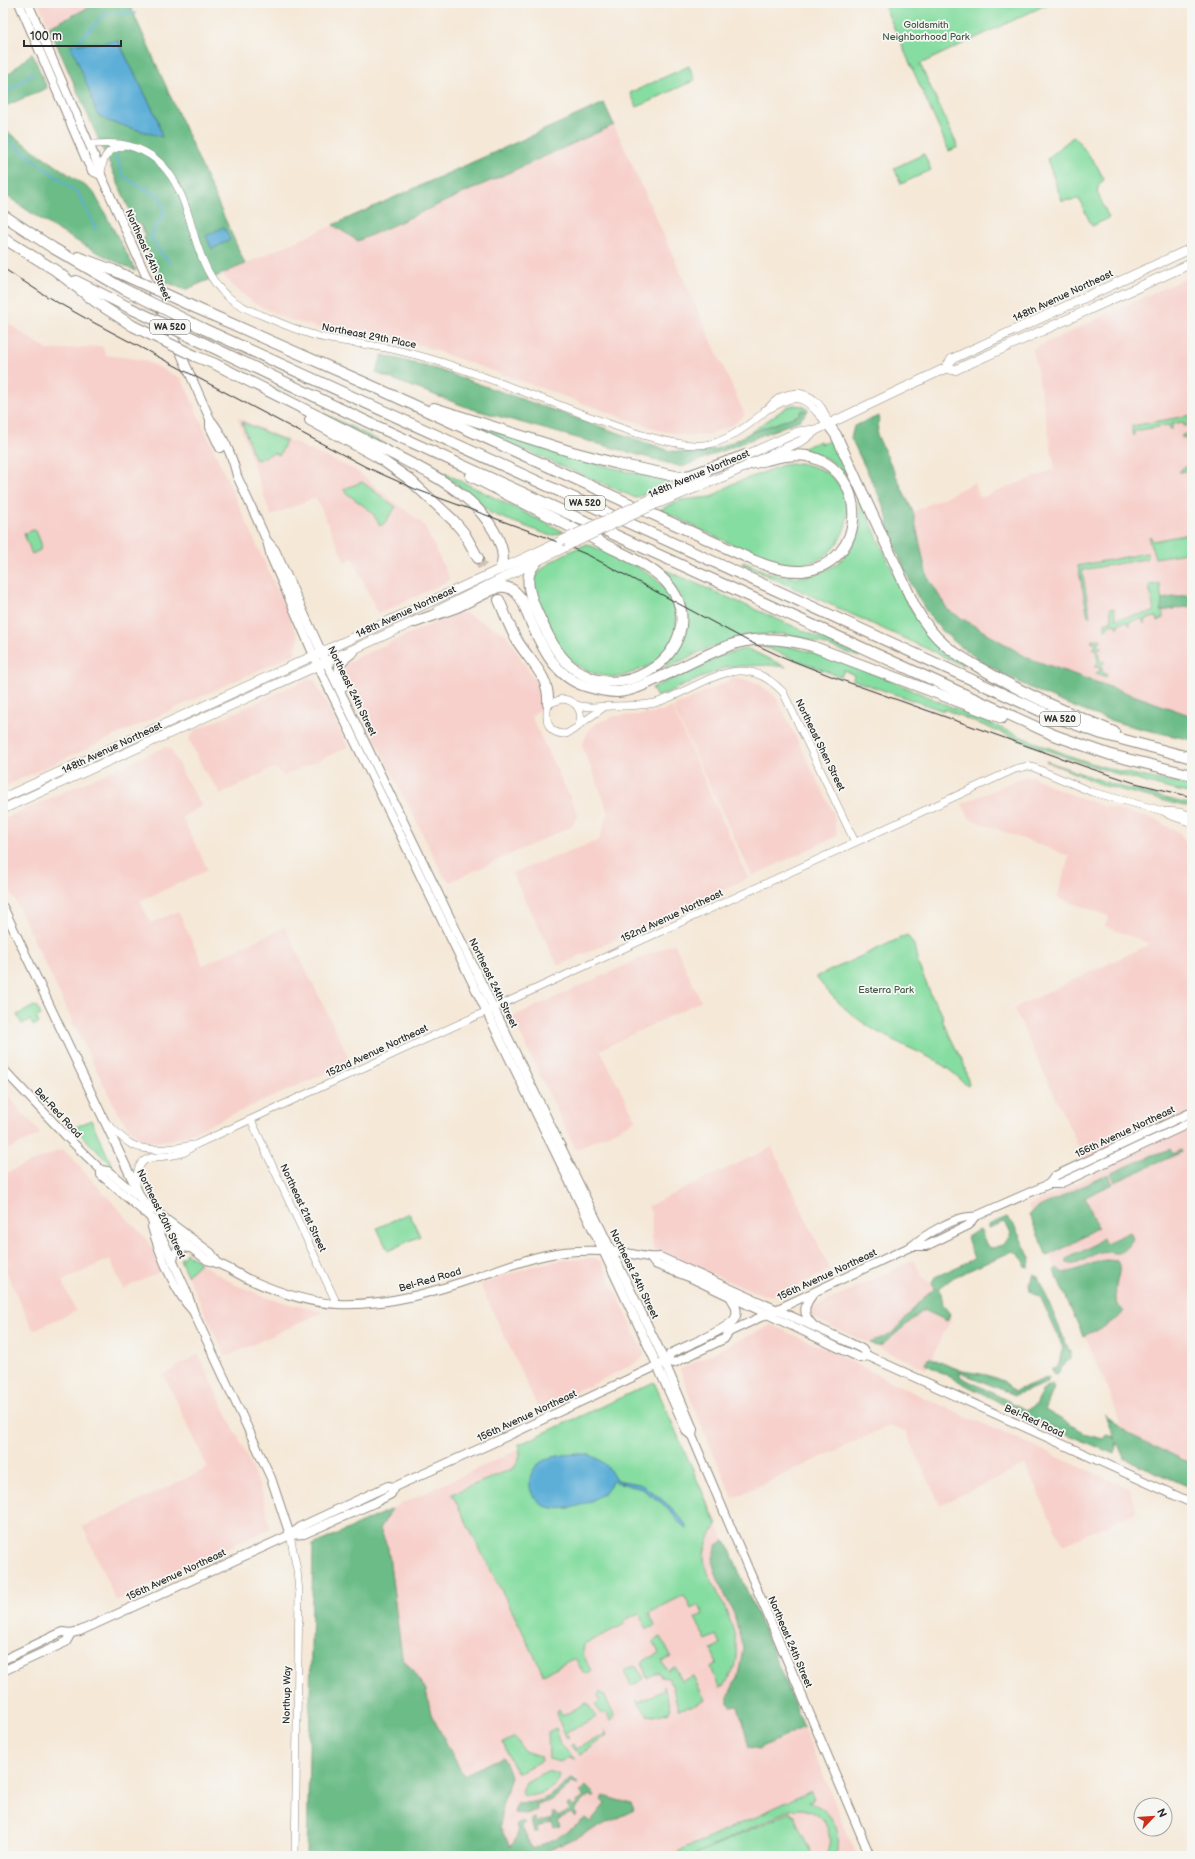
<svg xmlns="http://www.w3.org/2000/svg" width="1195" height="1859" viewBox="0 0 1195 1859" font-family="'Balsamiq Sans',sans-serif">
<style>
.built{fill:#f7d0cb}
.green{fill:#86dda1;stroke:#588466}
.forest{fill:#6cbc87;stroke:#4c7459;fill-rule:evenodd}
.water{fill:#5dafd8;stroke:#446d82}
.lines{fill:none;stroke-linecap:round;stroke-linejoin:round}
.stream{stroke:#5dafd8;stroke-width:2}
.motorway-tunnel{stroke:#cdc2b5;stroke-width:10;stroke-dasharray:10 5;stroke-linecap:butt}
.tertiary-casing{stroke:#908a81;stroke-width:8}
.secondary-casing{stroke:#908a81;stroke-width:10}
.primary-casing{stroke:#908a81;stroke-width:10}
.motorway-casing{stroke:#908a81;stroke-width:12}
.tertiary{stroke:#fff;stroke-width:7}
.secondary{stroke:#fff;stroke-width:8}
.primary{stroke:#fff;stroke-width:9}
.motorway{stroke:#fff;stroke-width:10}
.tram{stroke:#2b2b2b;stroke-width:1}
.primary-bridge-casing{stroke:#908a81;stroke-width:10;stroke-linecap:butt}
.motorway-bridge-casing{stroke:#908a81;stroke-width:12;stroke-linecap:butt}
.primary-bridge{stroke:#fff;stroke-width:9}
.motorway-bridge{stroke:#fff;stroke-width:10}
.labels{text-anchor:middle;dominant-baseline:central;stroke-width:3.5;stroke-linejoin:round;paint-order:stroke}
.shield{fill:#f6f6f2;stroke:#686867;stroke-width:1}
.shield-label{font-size:9px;font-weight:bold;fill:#2b2b2b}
.park-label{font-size:10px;fill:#425848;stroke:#f6f6f2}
.street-label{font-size:10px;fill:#2b2b2b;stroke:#f6f6f2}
</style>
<rect width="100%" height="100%" fill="#f6f6f2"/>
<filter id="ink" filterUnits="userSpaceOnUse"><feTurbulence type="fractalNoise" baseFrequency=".025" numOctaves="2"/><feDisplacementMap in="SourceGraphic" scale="8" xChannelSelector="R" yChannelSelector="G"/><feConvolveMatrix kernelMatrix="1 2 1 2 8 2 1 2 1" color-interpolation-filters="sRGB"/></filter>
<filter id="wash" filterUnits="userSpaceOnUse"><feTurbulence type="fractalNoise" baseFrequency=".012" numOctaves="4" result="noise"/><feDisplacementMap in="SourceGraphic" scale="16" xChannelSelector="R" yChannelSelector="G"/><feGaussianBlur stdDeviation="0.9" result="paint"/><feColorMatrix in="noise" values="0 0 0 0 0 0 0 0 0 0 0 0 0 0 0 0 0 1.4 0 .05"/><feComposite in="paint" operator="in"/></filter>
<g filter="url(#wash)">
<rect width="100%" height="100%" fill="#f5e8d7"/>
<g class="built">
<polygon points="39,3 98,3 49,27"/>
<polygon points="614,125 745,415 733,425 709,434 693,436 661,431 414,343 330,328 323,329 286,319 254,303 236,289 222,274 333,225 358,241"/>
<polygon points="1192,275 1192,716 1028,658 948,610 929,577 913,512 974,483 980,498 1055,469 1033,349"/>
<polygon points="3,320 48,350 102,346 106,355 144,360 182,379 299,639 294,654 3,787"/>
<polygon points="237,417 355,470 424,525 450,580 378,614 353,558 345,562 316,497 271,516"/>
<polygon points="461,611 506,634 539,687 542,708 531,716 579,816 570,827 450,882 444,877 345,679 343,671 346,664 356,658"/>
<polygon points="734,678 750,681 759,684 774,695 778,701 834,814 837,836 752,876 673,707"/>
<polygon points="309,679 314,679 348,747 284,776 278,770 273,768 221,794 204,770 189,739 191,735 194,733 194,731"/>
<polygon points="672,707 748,878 558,966 512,873 599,840 608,814 604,800 582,746 588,731 597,723 615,716 636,715 663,711"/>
<polygon points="165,747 171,749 186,780 202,806 182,817 208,870 140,901 151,923 178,911 203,965 285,927 351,1062 189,1134 170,1140 156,1142 141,1140 129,1129 116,1109 74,1025 3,875 3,819"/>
<polygon points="1026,776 1032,776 1059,790 1103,806 1156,820 1181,834 1192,854 1192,1489 1133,1463 1110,1393 1028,1206 1092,1176 1014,1008 1150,944 1105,926 1109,916 1057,898 1069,856 970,819 962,804"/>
<polygon points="674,943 701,1001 600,1050 636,1120 576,1150 512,1017"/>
<polygon points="3,1091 40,1132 39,1135 3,1152"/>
<polygon points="772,1147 830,1269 783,1293 767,1296 737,1285 664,1252 653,1250 651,1213 648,1206"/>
<polygon points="63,1149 149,1242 162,1271 123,1289 110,1259 62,1281 76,1311 33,1330 3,1265 3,1174"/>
<polygon points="594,1258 601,1261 644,1352 644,1356 641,1360 590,1386 584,1387 539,1410 480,1284 537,1265 560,1260"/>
<polygon points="914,1260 922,1277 931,1283 936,1293 896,1336 937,1295 951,1319 926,1369 815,1319 811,1313 810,1309"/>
<polygon points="200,1263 236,1285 270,1299 323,1312 226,1357 187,1275"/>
<polygon points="771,1325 832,1352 914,1393 1130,1489 1136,1512 1063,1545 1025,1465 940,1505 906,1432 889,1426 733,1498 700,1423 680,1369"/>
<polygon points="198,1354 244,1450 263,1495 270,1528 116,1601 83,1527 208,1468 164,1375"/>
<polygon points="638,1394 664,1411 717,1521 717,1526 727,1543 857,1856 307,1856 313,1545"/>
</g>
<g class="green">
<polygon points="883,3 1050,3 920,64 958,147 949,151"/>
<polygon points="689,66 695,80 637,107 630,93"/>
<polygon points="1074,136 1097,166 1104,180 1099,184 1097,192 1109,218 1092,226 1079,199 1062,201 1047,159"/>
<polygon points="924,154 931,170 901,184 894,168"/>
<polygon points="262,383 564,532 551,536 490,513 469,493 453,482"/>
<polygon points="793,405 803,406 808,410 807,412 803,410 800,412 799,415 748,434 787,407"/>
<polygon points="1192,415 1192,420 1186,421 1187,426 1184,426 1183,422 1172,424 1172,429 1170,429 1169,425 1134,431 1134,436 1132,434 1132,426"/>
<polygon points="453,417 577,459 671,482 670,483 636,498 450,418"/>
<polygon points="242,422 286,441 280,455 274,453 257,460 254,458"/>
<polygon points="1191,433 1192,470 1179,472 1184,468 1191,466 1186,437 1182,438 1182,435"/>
<path d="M820,441l1,3 9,-3 4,4 16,34c-16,-18 -24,-23 -48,-29l-1,-1z"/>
<path d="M800,463c12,3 21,5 31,13 26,21 19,63 -8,81 -9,6 -21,7 -32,7 -6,0 -14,-4 -20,-5 -38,-11 -75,-33 -111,-49l20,-10 32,-3 20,-13 22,-8 29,-11z"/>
<polygon points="362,482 396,507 384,524 380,526 372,512 345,492 344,489"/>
<path d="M858,495l49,107 20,32 36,29 -1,2 -220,-101 1,-2c12,5 26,12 38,14 29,4 59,-6 73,-33 2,-5 6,-10 6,-14 2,-11 -1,-23 -2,-34z"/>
<polygon points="1190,529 1192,535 1192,552 1155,558 1149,540 1150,536 1153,541 1189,534"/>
<polygon points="33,530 36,531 41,543 40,550 32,554 24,534"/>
<path d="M587,544c27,12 62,23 80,47 15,20 11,50 -6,67 -8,7 -17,10 -27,14 -4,1 -9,4 -14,5 -14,1 -32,-4 -43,-12 -19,-12 -29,-41 -38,-61 -2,-5 -5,-14 -5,-20 1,-19 39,-34 53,-40z"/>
<polygon points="1147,553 1148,558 1145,559 1082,570 1090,616 1088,616 1078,566"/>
<path d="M654,565l205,90v2l-42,-15 -30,-8 -41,1 -42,15 -38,18 -1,-2c36,-41 24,-67 -11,-101z"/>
<polygon points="1159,584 1162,599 1163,618 1157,621 1156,617 1145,619 1144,624 1142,619 1130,621 1130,626 1128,622 1119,623 1118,628 1116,624 1108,625 1107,629 1105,630 1105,623 1112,620 1110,609 1114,608 1116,619 1154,612 1149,585"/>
<polygon points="1100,639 1101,641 1097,642 1098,646 1102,647 1098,649 1100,661 1105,662 1101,665 1103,674 1107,674 1106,677 1096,673 1100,671 1099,666 1095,666 1098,663 1096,650 1092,648 1096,647 1095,642 1091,642 1092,640"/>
<path d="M776,644c62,11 122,40 180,65 45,19 91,40 138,55 32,10 65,16 98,22v8c-86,-19 -167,-51 -248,-85v2l-91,-31 1,-5 -10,-5 -3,7 -80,-31z"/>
<polygon points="746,648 786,667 768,665 726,667 657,697 652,688 718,657"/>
<polygon points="1046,761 1111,784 1192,805 1192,808 1102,785"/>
<path d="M907,935l7,10 4,19 14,33 10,17 1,8 15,31 5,8 6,24 -2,1c-25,-27 -47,-32 -78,-48 -30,-15 -53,-35 -73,-61z"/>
<polygon points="34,1006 37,1007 41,1015 36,1018 39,1023 33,1026 30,1020 22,1024 17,1015"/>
<polygon points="91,1120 113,1167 74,1128"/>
<polygon points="409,1213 420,1236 388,1251 377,1228"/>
<polygon points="186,1253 200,1263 187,1275 180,1259 184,1257"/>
<path d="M654,1382l63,143c-6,9 -14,23 -13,34 1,9 6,18 10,26 11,24 27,51 21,78 -2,11 -7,20 -16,25l-8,-21 6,-4 -6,-13 9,-6 -4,-9 -10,5 -11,-22 8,-4 -4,-9 -8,4 -7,-14 -35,18 6,13 -8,3 -8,-16 -16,8 2,3 -41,20 -1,10 8,17 -7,3 -9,-16 -32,16c-28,-61 -62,-120 -91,-180l62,-26c5,-9 8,-13 4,-23z"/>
<polygon points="661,1637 671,1657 662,1661 667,1671 675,1667 682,1681 693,1676 705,1700 691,1707 678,1709 672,1685 668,1678 661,1677 659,1672 647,1678 641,1662 659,1653 653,1641"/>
<polygon points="635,1665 644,1679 631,1686 625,1671"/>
<polygon points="664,1686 670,1709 669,1712 654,1716 647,1715 636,1700 639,1702 664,1690"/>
<polygon points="600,1692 604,1695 614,1715 613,1716 614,1718 610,1720 606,1712 601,1715 595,1704 600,1701 598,1695"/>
<polygon points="587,1703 597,1717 566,1732 569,1738 567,1739 558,1719 557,1711 559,1709 562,1716"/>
<polygon points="556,1728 562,1747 575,1759 569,1757 560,1762 549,1759 548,1732"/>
<polygon points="604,1729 607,1735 581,1754 570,1746 573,1744 576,1749 606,1734"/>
<polygon points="515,1737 524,1751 541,1756 542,1761 519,1772 516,1771 503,1743"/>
<path d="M547,1771l11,3 2,2c-2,13 -28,24 -39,18l5,-12z"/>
<path d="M811,1791l3,8 -5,3c23,7 36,32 26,54h-10c15,-27 -10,-55 -38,-45l-96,45h-22z"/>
<polygon points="790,1812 792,1816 794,1816 812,1856 697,1856 696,1854"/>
</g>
<g class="forest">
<path d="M98,3h31l116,261 -60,26 -26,-11 -16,-37 2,-7 -4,-10 -6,-3 -86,-195zM118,41l39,77 5,19 -65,-23 -8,-24z"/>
<polygon points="32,53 47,88 3,107 3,79"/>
<polygon points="604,103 614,125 358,241 333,225"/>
<path d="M3,129l81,56 10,8 42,78c-47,-21 -91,-47 -133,-78z"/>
<polygon points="382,355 433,368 670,451 693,452 713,450 729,444 748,434 799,415 800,412 803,410 807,412 800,420 682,467 472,409 376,373"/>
<path d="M879,416l-2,19 36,77 14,64 21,34 80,48 164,58v24c-31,-7 -64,-13 -94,-24 -51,-18 -142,-58 -171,-104 -13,-19 -28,-54 -36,-76 -3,-8 -3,-16 -5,-24 -10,-25 -24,-50 -35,-74l3,-12z"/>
<polygon points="1192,594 1192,606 1161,611 1162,599"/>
<polygon points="1170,1149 1173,1154 1181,1150 1182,1152 1115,1182 1111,1173 1153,1155"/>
<polygon points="1108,1174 1113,1184 1085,1197 1098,1227 1086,1234 1070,1245 1047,1256 1029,1214 1033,1210"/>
<path d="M1007,1217l7,8 16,33 -1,9 -5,-1v-5l-6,-7 -5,-3 -59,26 -16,12 3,4 2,12 7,9 -3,7 -23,-11 -42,35 -6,1 -6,-3 24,-11 26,-31 14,-12 -2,-7 3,-5 39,-18 -7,-22 11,-7 3,1 5,13 5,4c9,-1 16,-6 20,-14l-6,-12 -17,6v-3z"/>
<path d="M1130,1232l3,7c-3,4 -6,10 -10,12 -7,5 -15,-1 -22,1 -11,2 -25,18 -36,10l1,-3 19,-9 18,-12 3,5z"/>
<path d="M1107,1260l10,1c6,9 -1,17 -1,26 -1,5 0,11 1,16l7,7c-5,13 -28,20 -41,26l-29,-66 3,-2 6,5c15,-2 28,-11 44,-13z"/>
<path d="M1034,1275l4,2 32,76v5l-13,16 -5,-1v-4l5,-1c4,-7 3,-14 6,-21l-22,-49 -11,-8 -1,-6z"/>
<polygon points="929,1357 947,1365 963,1371 987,1375 1003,1381 1015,1391 1049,1377 1047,1383 1015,1395 959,1372 961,1377 1026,1410 1036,1405 1043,1389 1052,1384 1054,1388 1045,1410 1088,1435 1103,1439 1107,1434 1113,1436 1115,1439 1105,1415 1133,1436 1192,1464 1192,1488 1124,1458 1117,1442 1114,1454 1034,1420 925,1364"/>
<path d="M392,1509l-12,20 8,19 14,109 24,33 5,24 32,61 40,-18 8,19 -9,31 -2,20 10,20c6,-6 10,-14 6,-22l5,-4 5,2 -5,2 11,24c19,-8 38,-16 53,-31l5,4 15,-18 -4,-4 2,-4 28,8 3,6 -97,46h-230l6,-311z"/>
<polygon points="724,1541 727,1543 804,1727 758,1749 749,1747 738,1706 731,1707 728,1704 728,1696 738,1676 743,1648 734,1614 718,1580 712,1561 717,1545"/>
<path d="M573,1778l4,4v3l-4,-3 -21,18 -16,5 2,5 -12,4 -12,-1 3,-10c16,1 29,-3 41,-13 5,-4 10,-10 15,-12z"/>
<polygon points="586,1786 595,1795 593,1798 589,1795 574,1811 577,1814 574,1817 571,1813 557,1821 560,1826 554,1828 552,1822 537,1827 538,1832 534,1832 531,1819 535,1818 536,1823 553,1819 552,1813 554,1812 558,1817 570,1810 567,1805 569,1803 573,1807 584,1796 580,1792"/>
</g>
<g class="water">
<polygon points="118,41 157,118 162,137 108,121 97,114 89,90 71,45"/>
<polygon points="224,227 230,240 212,249 206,236"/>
<path d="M588,1454c15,7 19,10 27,25 8,3 16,3 24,5 11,4 49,35 48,46l-24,-26 -21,-15 -30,-8c-4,11 -12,15 -21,20 -12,6 -26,9 -39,7 -24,-3 -31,-35 -9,-47 13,-7 31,-7 45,-7z"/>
</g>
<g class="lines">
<g class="stream">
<polyline points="151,7 160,3"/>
<polyline points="70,50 105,14 135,13"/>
<polyline points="3,95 33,73"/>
<polyline points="3,137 78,193 96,229"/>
<polyline points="116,156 123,176 138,186 159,195 165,211 151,236 159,250 170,263"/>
</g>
</g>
</g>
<g filter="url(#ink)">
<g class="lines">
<polyline class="motorway-tunnel" points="478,558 499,600"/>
<defs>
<g id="tertiary">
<path d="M89,144c10,0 21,-1 31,0 52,8 63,52 75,94 7,22 15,43 32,58 12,10 25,15 39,21 19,8 39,17 59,21 25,5 50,7 75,13 49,11 96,31 143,48 40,14 132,56 171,44 17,-5 35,-18 49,-30 7,-6 11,-13 20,-17 22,-9 41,6 45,28"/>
<path d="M101,174c1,-14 5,-25 20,-27"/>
<path d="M765,410c8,-2 13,-6 20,-9 22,-9 29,11 43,23"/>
<path d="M562,699c15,1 23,14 16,28l-12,7c-19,0 -21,-14 -18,-30z"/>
<path d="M577,705c12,4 23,1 36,1 14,0 28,0 42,-3 45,-13 84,-58 128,-11l72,150"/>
<polyline points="579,725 603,708"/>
<polyline points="1165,812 1169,815 1192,823"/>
<polyline points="251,1120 337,1304"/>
<path d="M105,1121c8,8 17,18 26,23 18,10 44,4 62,1"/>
<path d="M136,1187c0,-42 23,-24 49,-35 3,-2 7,-5 10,-7l820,-376 13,-3 7,2 57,24 71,19 17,1 12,4"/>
<polyline points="290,1535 297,1570 299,1593 295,1856"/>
</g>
<g id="secondary">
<polyline points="19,3 86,159 92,171 101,175"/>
<path d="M28,3l66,152 7,20 109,244c13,15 23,39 27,57l30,65 4,16 51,117 275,564 55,116 35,78 5,4 178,420"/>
<polyline points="210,419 210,427 220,448"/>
<polyline points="268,542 275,550 326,662 660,1351 693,1429 692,1436"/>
<path d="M343,687c-7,-21 -7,-22 11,-35"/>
<polyline points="3,907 150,1217 164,1242 186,1290 194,1313 271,1478 290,1535"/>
<path d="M3,1069l67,71 31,30v5l49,42 57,43c15,3 27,12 41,19 27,12 59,24 90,25 49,2 96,-12 142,-28 22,-8 43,-16 66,-21 25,-6 51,-5 76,-3 13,2 25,7 38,5l186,84 16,8 6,7 324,147"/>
<polyline points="101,1170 108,1171 168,1221 211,1253 217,1262"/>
<polyline points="1049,1184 1055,1176 1192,1112"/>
<path d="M152,1227c7,25 23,66 41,84"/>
<polyline points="912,1246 926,1246 969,1225 974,1217 1049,1184 1059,1184 1192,1122"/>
<polyline points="651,1259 655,1264 689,1277 860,1358 868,1356"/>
<path d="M173,1262c1,-12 6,-16 17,-14"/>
<path d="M813,1325c-12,-12 -9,-20 1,-32"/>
<path d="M668,1361l2,-7c13,-7 60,-25 65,-36 4,-7 0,-14 -4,-20"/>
<polyline points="290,1535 304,1534 374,1503 391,1494 394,1487"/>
<path d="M3,1660l59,-28 9,1 9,-2 210,-96 12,-9 86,-40 6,1 94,-42 177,-83 3,-1 6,2 50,-24 5,-7 183,-86c13,-11 45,-31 62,-29"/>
<polyline points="3,1671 66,1642 71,1633"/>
</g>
<g id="primary">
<polyline points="946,368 955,370 1192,263"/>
<polyline points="740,458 798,432 815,430"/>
<polyline points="649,500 706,474"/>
<polyline points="656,504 727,475 803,440 816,430 946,368 952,359 1192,248"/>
<polyline points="439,610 569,545"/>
<polyline points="3,798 322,652 561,541"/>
<polyline points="3,809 420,619"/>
</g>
<g id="motorway">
<polyline points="3,215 53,248 124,289"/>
<polyline points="3,238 55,270 96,302 133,326"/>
<polyline points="78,257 113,270"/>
<polyline points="76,281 128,307"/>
<path d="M196,308l174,77 385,176c15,6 30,11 47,10 67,-6 68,-102 5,-115 -19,-3 -39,4 -57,8"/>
<polyline points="204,329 1047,714 1102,734 1192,758"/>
<polyline points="212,347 374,425 1056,736"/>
<path d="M195,356l20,8c51,26 102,52 154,78 32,17 68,32 97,56 16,13 46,49 34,71"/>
<polyline points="434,408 569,451 618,464 680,477 691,475 746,455"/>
<polyline points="310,420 376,456 409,479 454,521 464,533 478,558"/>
<path d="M828,424l8,11 78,170c8,15 19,30 32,41 11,9 24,16 36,23 42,25 87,44 132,63"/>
<path d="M471,476c43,22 86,44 129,66 22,12 50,22 67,41 57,66 -70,154 -119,52 -7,-15 -23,-43 -19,-60 1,-6 5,-10 9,-15"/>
<path d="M499,600c6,14 11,29 19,42 14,22 32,35 30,62"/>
<path d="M415,622l42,-15 41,-20c9,-1 15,1 21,9 5,6 7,15 10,22 12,27 25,58 56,68 10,3 21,6 32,6 16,-1 31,-9 46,-16 24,-11 48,-25 74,-33 26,-7 50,-4 75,3l190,72"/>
<polyline points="1051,734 1111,755 1192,775"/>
</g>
</defs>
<use href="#tertiary" class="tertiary-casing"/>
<use href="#secondary" class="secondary-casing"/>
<use href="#primary" class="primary-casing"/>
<use href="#motorway" class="motorway-casing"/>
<use href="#tertiary" class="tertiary"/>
<use href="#secondary" class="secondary"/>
<use href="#primary" class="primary"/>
<use href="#motorway" class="motorway"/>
<polyline class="tram" points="3,268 46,296 87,319 366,467 415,489 543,536 588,555 746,640 778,655 836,678 1089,768 1135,783 1192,797"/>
<defs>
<g id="primary-bridge">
<polyline points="561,541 649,500"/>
<polyline points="569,545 656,504"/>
</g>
<g id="motorway-bridge">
<polyline points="113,270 196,308"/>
<polyline points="124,289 204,329"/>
<polyline points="128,307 212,347"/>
<polyline points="133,326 195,356"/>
</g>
</defs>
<use href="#primary-bridge" class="primary-bridge-casing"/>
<use href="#motorway-bridge" class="motorway-bridge-casing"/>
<use href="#primary-bridge" class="primary-bridge"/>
<use href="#motorway-bridge" class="motorway-bridge"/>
</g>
</g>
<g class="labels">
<g class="shield">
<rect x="150" y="320" width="40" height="14" rx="3"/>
<rect x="565" y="496" width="40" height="14" rx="3"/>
<rect x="1040" y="712" width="40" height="14" rx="3"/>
</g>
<g class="shield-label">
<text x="170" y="327">WA 520</text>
<text x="585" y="503">WA 520</text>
<text x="1060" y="719">WA 520</text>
</g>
<g class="park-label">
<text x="926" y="25">Goldsmith<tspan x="926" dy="12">Neighborhood Park</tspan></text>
<text x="886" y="990">Esterra Park</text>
</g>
<g class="street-label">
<text transform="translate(148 255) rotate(66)">Northeast 24th Street</text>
<text transform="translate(1063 296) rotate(-25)">148th Avenue Northeast</text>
<text transform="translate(369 336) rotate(11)">Northeast 29th Place</text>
<text transform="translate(699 474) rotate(-23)">148th Avenue Northeast</text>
<text transform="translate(406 612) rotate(-25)">148th Avenue Northeast</text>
<text transform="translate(352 691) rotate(64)">Northeast 24th Street</text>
<text transform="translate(820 745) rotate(64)">Northeast Shen Street</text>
<text transform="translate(112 748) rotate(-25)">148th Avenue Northeast</text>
<text transform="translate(672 916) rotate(-25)">152nd Avenue Northeast</text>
<text transform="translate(493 983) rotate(64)">Northeast 24th Street</text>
<text transform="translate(377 1051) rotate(-25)">152nd Avenue Northeast</text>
<text transform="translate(58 1113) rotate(47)">Bel-Red Road</text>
<text transform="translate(1125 1132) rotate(-25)">156th Avenue Northeast</text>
<text transform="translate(303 1208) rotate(65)">Northeast 21st Street</text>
<text transform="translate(161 1214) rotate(64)">Northeast 20th Street</text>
<text transform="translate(634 1274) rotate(64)">Northeast 24th Street</text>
<text transform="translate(827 1275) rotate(-25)">156th Avenue Northeast</text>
<text transform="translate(430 1280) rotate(-16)">Bel-Red Road</text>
<text transform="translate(527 1416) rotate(-25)">156th Avenue Northeast</text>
<text transform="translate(1034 1421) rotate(25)">Bel-Red Road</text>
<text transform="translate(176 1575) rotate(-25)">156th Avenue Northeast</text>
<text transform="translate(790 1642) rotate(67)">Northeast 24th Street</text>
<text transform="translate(287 1695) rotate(-89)">Northup Way</text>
</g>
</g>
<rect width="1195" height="1859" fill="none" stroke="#f6f6f2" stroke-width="16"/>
<g transform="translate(1153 1817) rotate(65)"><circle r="19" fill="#f6f6f2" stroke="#a5a5a2"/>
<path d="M0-3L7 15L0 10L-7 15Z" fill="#c8321e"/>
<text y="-6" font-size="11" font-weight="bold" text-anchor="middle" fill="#2b2b2b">N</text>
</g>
<path d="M24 40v6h97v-6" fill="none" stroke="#2b2b2b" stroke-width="2"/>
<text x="30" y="40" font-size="12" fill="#2b2b2b" stroke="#f6f6f2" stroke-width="3" paint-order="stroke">100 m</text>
</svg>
